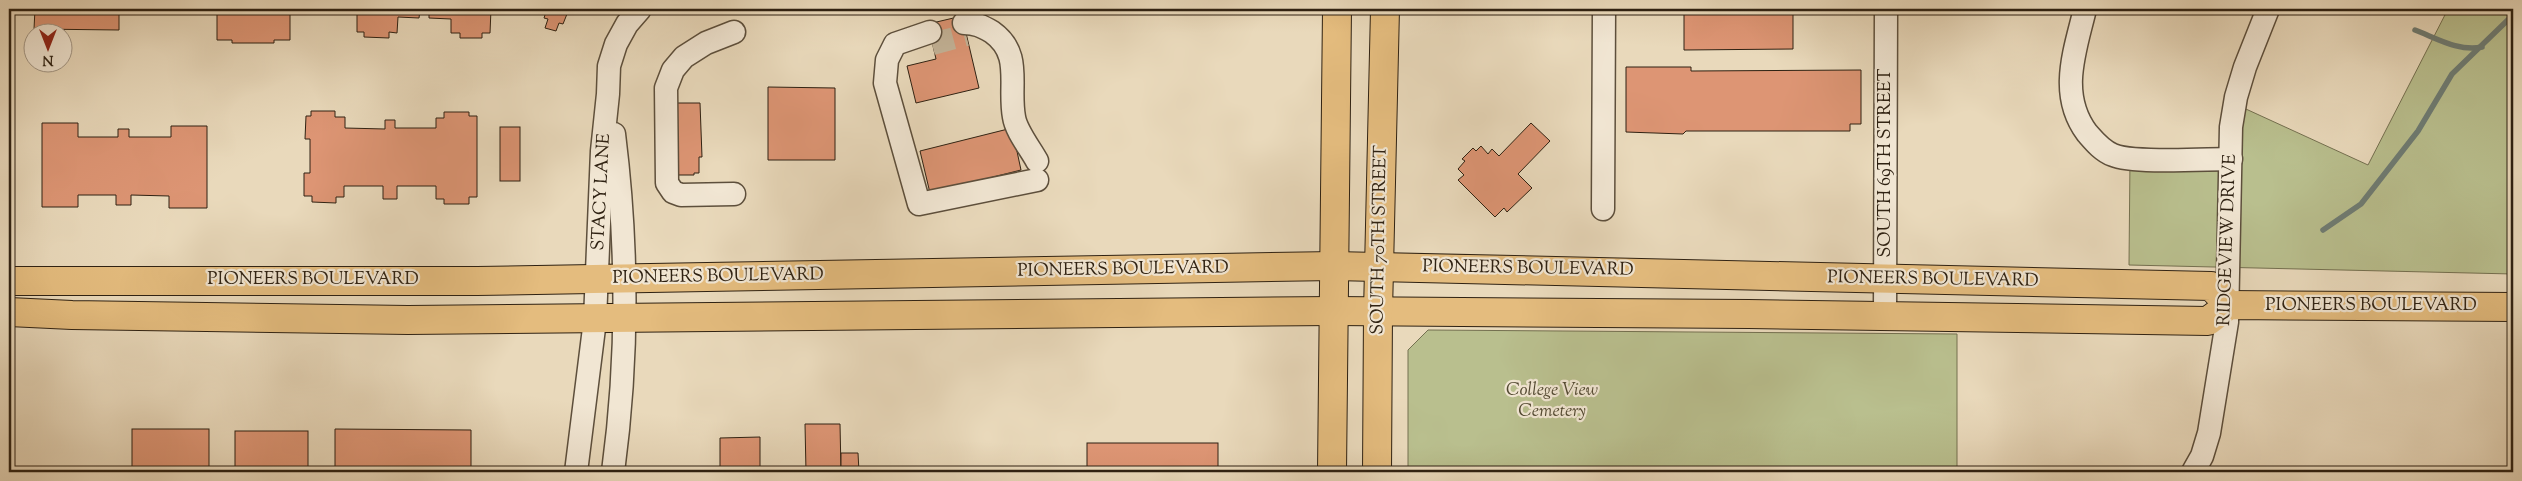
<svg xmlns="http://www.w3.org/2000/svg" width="2522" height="481" viewBox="0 0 2522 481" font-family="'Sorts Mill Goudy',serif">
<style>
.green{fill:#b9bf8e;stroke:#747050}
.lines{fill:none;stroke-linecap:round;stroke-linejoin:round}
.stream{stroke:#6e7c74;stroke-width:5.5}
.building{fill:#dd9574;stroke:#2e2112}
.minor-tunnel{stroke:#c4b499;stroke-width:22;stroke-dasharray:22 11;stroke-linecap:butt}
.minor-casing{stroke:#5d4f3c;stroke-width:25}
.major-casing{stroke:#2e2112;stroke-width:30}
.minor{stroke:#f1e6d3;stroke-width:22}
.major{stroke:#e4bc7e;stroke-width:28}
.labels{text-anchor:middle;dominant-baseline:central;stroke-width:4.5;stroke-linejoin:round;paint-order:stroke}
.street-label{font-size:18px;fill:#2e2112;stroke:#f1e6d3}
.park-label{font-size:18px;font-style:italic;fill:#514831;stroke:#f1e6d3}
</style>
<rect width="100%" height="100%" fill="#e9d9bb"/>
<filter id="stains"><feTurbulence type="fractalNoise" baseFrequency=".004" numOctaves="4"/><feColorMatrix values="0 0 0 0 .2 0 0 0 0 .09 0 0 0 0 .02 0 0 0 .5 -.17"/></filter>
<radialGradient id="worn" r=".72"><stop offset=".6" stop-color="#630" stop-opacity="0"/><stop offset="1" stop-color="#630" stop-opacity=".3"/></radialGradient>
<g class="green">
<polygon points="2448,9 2513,9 2513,274 2129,265 2130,159 2231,159 2235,104 2368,165"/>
<polygon points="1428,330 1957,334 1957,472 1408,472 1408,350"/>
</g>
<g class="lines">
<g class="stream">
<path d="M2415,30c21,8 44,22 67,17"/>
<polyline points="2323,230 2361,204 2418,131 2452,74 2513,15"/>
</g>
</g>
<g class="building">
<polygon points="35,9 119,9 119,30 34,29"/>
<polygon points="217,9 290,9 290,40 274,40 274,43 232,43 232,40 217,40"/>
<polygon points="357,9 491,9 490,33 482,33 482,38 460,38 460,33 451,33 451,19 429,18 429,10 420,10 419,18 398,17 397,33 389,32 389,38 364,37 364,32 357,32"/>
<polygon points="547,9 569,9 563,24 559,23 556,31 545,28 548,19 544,18"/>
<polygon points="1684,9 1793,9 1793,49 1684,50"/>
<polygon points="962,16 979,88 916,103 907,66 936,59 928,24"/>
<polygon points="1626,67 1691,67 1691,71 1861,70 1861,124 1850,124 1850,131 1686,131 1683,134 1626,132"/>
<polygon points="768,87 835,88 835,160 768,160"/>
<polygon points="671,103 700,103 702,157 699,157 699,173 694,173 694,175 677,175"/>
<polygon points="311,111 335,111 335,117 345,117 345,128 385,129 385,120 395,120 395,128 436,128 436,118 444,118 444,112 469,112 469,116 477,116 477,197 469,197 469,204 444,204 444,199 436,199 436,186 397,186 397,199 383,199 383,186 344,186 344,197 336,197 336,203 312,202 312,196 304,196 304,173 310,173 310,139 305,139 306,116 311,116"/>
<polygon points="42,123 78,123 78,137 118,137 118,129 129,129 129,137 171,137 171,126 207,126 207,208 169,208 169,196 131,195 131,205 116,205 116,195 78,195 78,207 42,207"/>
<polygon points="1531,123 1550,141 1518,174 1532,188 1507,212 1504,208 1495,217 1458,180 1464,175 1458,169 1465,161 1462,159 1473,148 1476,151 1481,146 1488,154 1492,149 1499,156"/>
<rect x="500" y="127" width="20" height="54"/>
<polygon points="1012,128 1021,170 930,193 920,151"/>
<polygon points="805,424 840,424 841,472 806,472"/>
<rect x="132" y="429" width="77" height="43"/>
<polygon points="335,429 471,430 471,472 335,472"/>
<rect x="235" y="431" width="73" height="41"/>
<polygon points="760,437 760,472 720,472 720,438"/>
<rect x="1087" y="443" width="131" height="29"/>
<polygon points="841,453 858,453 859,472 841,472"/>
</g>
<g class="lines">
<polyline class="minor-tunnel" points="932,44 966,35"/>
<defs>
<g id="minor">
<path d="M2085,9c-10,42 -27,85 2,124 7,8 15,18 26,22 21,9 92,4 118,4"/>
<path d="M964,23c11,0 18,3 28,9 31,22 16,53 22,85 2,14 16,31 23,44"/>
<polyline points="734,32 706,43 684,57 673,70 666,88 667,183 673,192 681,195 734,194"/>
<polyline points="930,32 895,44 887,60 885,83 919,204 1037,180"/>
<polyline points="1603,209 1604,9"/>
<polyline points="1885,316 1886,9"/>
<polyline points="576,472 595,320 602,151 608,94 609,66 616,44 627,24 640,9"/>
<path d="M613,472c15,-111 15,-226 1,-338"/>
<polyline points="2193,472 2202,456 2209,433 2227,322 2231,127 2236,97 2245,67 2268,9"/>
</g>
<g id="major">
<polyline points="9,281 477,281 1334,266 2211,286 2229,305"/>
<polyline points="9,312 72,315 408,320 1334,311 1748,314 2208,321 2229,305 2513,307"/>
<polyline points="1332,472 1337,9"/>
<polyline points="1377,472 1378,312 1385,9"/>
</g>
</defs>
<use href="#minor" class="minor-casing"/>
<use href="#major" class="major-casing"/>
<use href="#minor" class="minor"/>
<use href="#major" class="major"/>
</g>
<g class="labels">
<g class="street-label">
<text transform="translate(1886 163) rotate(-90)">SOUTH 69TH STREET</text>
<text transform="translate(602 192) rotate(-87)">STACY LANE</text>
<text transform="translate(1380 240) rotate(-89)">SOUTH 70TH STREET</text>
<text transform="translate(2228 240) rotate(-88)">RIDGEVIEW DRIVE</text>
<text transform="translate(1528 269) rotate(1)">PIONEERS BOULEVARD</text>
<text transform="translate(1123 270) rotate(-1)">PIONEERS BOULEVARD</text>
<text transform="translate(718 277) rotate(-1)">PIONEERS BOULEVARD</text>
<text x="313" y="280">PIONEERS BOULEVARD</text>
<text transform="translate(1933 280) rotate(1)">PIONEERS BOULEVARD</text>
<text x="2371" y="306">PIONEERS BOULEVARD</text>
</g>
<g class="park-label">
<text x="1552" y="391">College View<tspan x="1552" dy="21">Cemetery</tspan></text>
</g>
</g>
<rect width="2522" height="481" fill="none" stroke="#e9d9bb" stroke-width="30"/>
<rect x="10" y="10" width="2502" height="461" fill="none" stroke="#2e2112" stroke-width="2.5"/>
<rect x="15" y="15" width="2492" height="451" fill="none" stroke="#2e2112"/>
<g transform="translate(48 48) rotate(180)"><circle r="24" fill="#f1e6d3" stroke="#a39786"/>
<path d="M0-4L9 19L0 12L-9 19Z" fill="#8f2418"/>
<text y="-8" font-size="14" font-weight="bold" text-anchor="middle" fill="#2e2112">N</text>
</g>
<rect width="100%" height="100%" filter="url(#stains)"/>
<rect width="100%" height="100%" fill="url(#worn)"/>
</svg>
